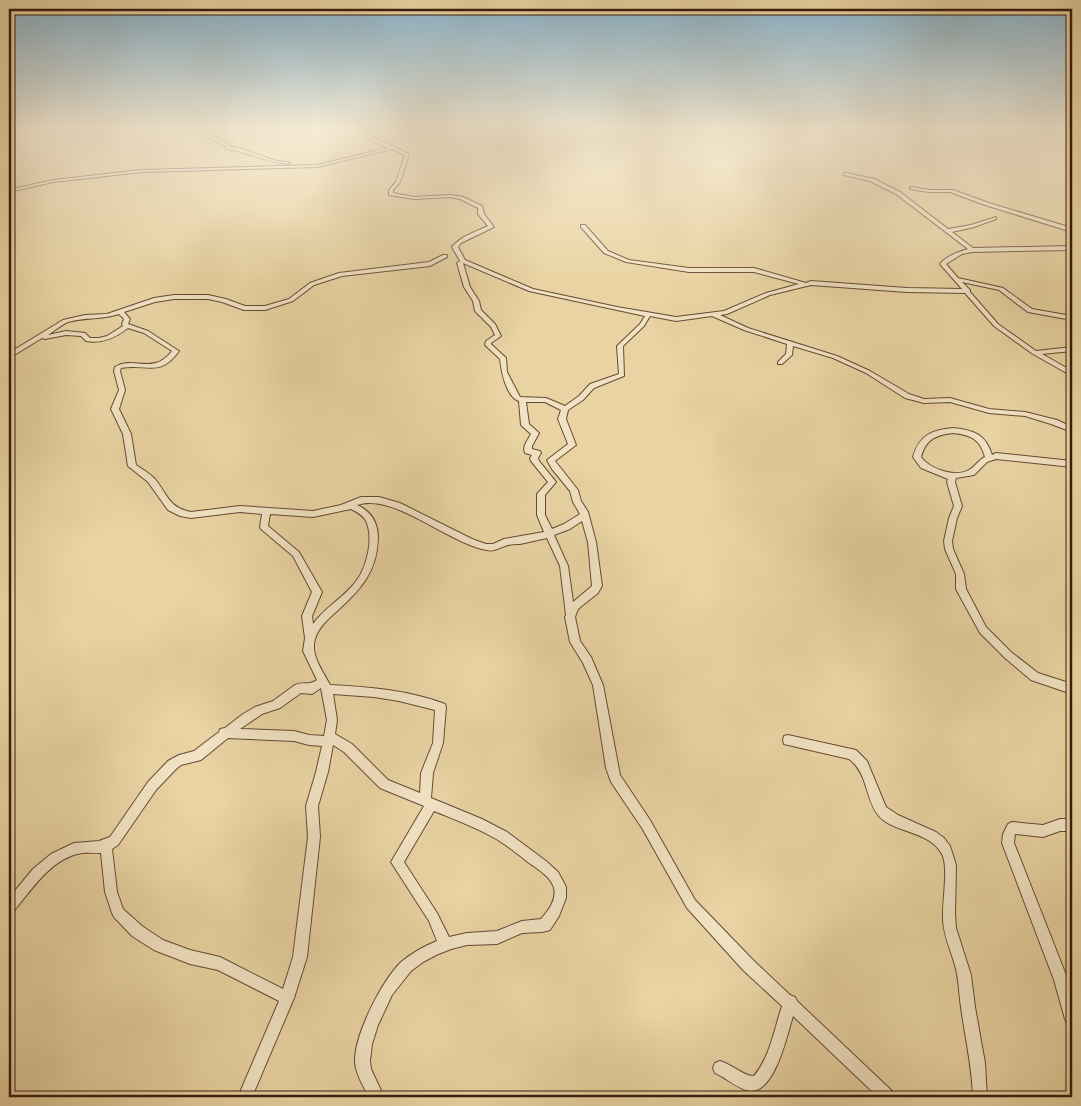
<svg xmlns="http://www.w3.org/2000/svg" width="1081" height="1106" viewBox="0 0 1081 1106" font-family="'IM FELL English',serif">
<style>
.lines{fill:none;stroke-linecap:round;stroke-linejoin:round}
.minor-casing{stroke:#654a34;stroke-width:2}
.minor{fill:#f1e2c3;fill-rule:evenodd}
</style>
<rect width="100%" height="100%" fill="#e9d3a2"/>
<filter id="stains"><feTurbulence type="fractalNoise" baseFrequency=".004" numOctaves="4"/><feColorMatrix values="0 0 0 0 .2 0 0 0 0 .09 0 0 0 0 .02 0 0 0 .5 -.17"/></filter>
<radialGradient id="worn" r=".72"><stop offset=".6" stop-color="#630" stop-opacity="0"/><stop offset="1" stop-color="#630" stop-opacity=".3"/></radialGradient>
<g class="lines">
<defs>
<g id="minor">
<path d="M201,129h5l5,7 17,7 2,4 10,1 33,12 17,3 -2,1c-22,-2 -40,-12 -62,-15l-2,-4 -15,-7z"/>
<path d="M361,129h5l10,10 33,15 -9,28 -7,8v3l21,4 36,-2 13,2 19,9 2,8 10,13 -33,16 -3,4 7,13 68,29 84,18 59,10 48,-6 42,-18 33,-9 -45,-12h-65l-63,-10 -22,-9 -23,-26v-2h4l23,26 21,9 60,8h65l52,15 5,-2 96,7 55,1 -22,-25c6,-8 18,-12 28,-15l-72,-55 -26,-13 -26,-6v-2h2l28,6 26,13 48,37 23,-4 25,-8v2l-22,8 -22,5 21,16 99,-2v4l-100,2 -10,2 -16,10 12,14 45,10 29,21 40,7v4l-44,-8 -29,-22 -37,-8 8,8v2l28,32 38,27 36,-4v4l-30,3 30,17v5l-39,-22 -39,-28 -29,-33 -58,-1 -96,-7 -41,10 -43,19 -7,1 28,13 89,28 33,15 39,23 15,5 26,-1 39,11 36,3 32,8 15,7v5l-21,-8 -26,-8 -36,-3 -39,-11 -26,1 -19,-5 -39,-25 -33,-15 -40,-12 -1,9 -10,9h-4v-2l8,-8 1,-10 -43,-14 -32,-14 -36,5 -26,-5 -6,10 -21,20 1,30 -30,12 -11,12 -15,10 -2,9 10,26 -21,16 23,29 3,11 7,11 8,30 6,44 -4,7 -20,16 -3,8 5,24 11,16 12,28 17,90 30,45 45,80 58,60 37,35 5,2 2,4 96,91 2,5h-17l-85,-81c-6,19 -18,77 -43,75 -11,-1 -25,-14 -35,-18l-2,-5 2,-5 5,-2c11,3 25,16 34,15 16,-19 20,-46 28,-70l-39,-36 -56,-62 -45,-80 -31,-46 -5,-14 -13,-83 -10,-22 -13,-21 -5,-25 1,-2 -6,-49 -13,-28c-9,2 -18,4 -27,6 -5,0 -10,0 -15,2 -7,2 -11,6 -18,4 -38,-6 -94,-58 -130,-45 14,6 21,18 21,33 -1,35 -18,52 -42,74 -8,7 -18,16 -21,27 -5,16 8,32 15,46 39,2 78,5 115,19l1,3 -3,36 -10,30 -2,25 51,21 25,13 39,29 12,11 6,11 2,4v11l-7,18 -9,14 -8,2 -20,1 -25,11 -30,1 -16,4 -15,6 -13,7 -12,9 -19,24 -14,30 -6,19 -2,17 1,8 13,28h-15c-6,-11 -13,-23 -14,-35 -1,-27 27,-81 46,-100 11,-9 23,-16 36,-21l-8,-20 -38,-59 33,-56 -44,-18 -36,-36 -11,-7 -5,27 -10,34 2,31 -13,120 -13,41 -42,99h-14l41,-96 -61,-31 -28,-6 -36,-14 -22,-14 -18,-19 -2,-4 -7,-21 -4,-39c-8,0 -16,-1 -24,1 -28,7 -47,38 -64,58l-4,2v-16l24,-29 18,-15 23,-11 25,-2 11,-4 38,-55 20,-21 11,-6 15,-4 25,-19 1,-3 5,-1 18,-14 12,-7 18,-6 22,-16c9,-4 13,1 22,-5l-14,-29 2,-13 -3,-22 10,-24 -19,-36 -32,-27 -1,-2 2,-13 -22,-2 -49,6 -11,-2 -12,-6 -20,-28 -20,-16 -5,-32 -12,-25 8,-19 -5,-19 1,-4c19,-12 38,9 57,-16l-28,-18 -16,-5c-13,10 -26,16 -42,13l-5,-5 -15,-1 -21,4 -3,-1 -31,19 -2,1v-5l54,-33 22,-5 22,-1 47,-16 20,-3h34l18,4 19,7h20l24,-7 21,-16 29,-10 90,-11 14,-7h4v2l-17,9 -88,10 -28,9 -21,16 -28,9h-21l-22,-8 -14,-3h-34l-19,3 -31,10 6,7 -2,5 20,7 31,20c-19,27 -32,12 -58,17l-1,3 5,19 -6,19 12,25 5,31c6,4 13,8 19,14 12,15 14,29 36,33l49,-6 73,5 28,-6 20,-8h18l21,6 72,36 14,5h7l11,-5 40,-7 -7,-17v-21l11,-12 -17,-21 -1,-3 2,-3 -7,-2c-3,-7 3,-13 6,-19l-10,-9 -2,-24c-13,-4 -18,-31 -19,-42l-15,-14 1,-4 9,-6 -4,-8 -16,-16 -2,-10 -9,-14 -7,-24 3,-2 -8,-14c9,-11 23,-15 36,-21l-10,-12v-6l-18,-9 -10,-2 -36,2 -25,-4v-5l7,-8 9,-27 -13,-6 -75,18 -175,5 -89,10 -44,10v-2l44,-10 89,-10 175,-5 71,-17 -16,-7zM463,263l66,28 116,25 -5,8 -23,22 2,28 -29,10 -11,12 -14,10 -19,-8 -26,-1 -13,-25 -1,-14 -15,-14v-1l10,-7 -6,-12 -14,-14 -2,-9 -9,-14zM119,314l5,5 -2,5 1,2 -16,10 -8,2h-9l-5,-5 -19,-2 -18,4c6,-4 13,-10 20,-13 17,-5 34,-2 51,-8zM526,402h19l16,8 -3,9 10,25 -21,16 5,9 18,22 3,11 7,12 -16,10 -12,5 -7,-14v-20l11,-13 -17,-21 -1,-3 3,-5 -1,-2 -8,-2v-3l7,-13 -10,-9zM351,509c6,3 12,6 15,12 8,17 1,45 -9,59 -12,17 -32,27 -44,44l-1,-8 10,-24 -23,-40 -31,-26 2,-12 43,3zM582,521l6,21 4,44 -19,16 -5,-36 -14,-31 16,-6zM321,688l6,32 -3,16 -15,-1 -15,-4 -54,-2 22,-15 18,-6 21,-15 11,1zM333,694l41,3 25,4 36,9 -2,33 -12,30 -1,20 -32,-13 -36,-36 -17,-10 2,-14zM228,738l66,3 15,4 13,1 -6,26 -10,34 2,31 -15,120 -10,32 -63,-32 -30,-7 -27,-10 -21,-14 -19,-17 -6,-17 -5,-43 6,-4 38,-55 20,-21 5,-4 20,-5zM434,811c22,9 44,17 64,29 11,7 21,15 31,23 9,6 22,14 25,25 3,12 -6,23 -13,31l-19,2 -25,10 -30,2 -18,4 -12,-24 -33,-51z"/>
<polygon points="912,187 929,190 953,190 989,203 1072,228 1072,232 985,205 950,192 929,192 910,189 910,188"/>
<rect x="1068" y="194" width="4" height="2"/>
<path d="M953,428c20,2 33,6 39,27l4,-2 76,8v6l-76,-8 -9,3 -13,13 -18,3 -1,4 7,24 -5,12 -5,23 1,8 11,25 2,15 20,38 25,25 27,21 34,11v10l-41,-14 -26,-22 -25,-25 -24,-44v-15l-11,-25 -1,-8 5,-23 5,-12 -7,-24 1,-3 -27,-11 -8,-11c6,-22 19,-27 40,-29zM953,433c18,2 27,6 32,24 -7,3 -10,10 -16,13 -14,8 -39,-1 -48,-13 5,-18 15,-22 32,-24z"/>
<path d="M788,735l68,15 11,11 19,46 12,8 38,17 8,6 6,8 6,19 -1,49 1,14 15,47 4,32 10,56 2,34h-14c-1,-31 -8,-60 -12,-90 -2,-13 -2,-25 -5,-38 -4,-17 -13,-33 -13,-51 -1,-16 6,-50 -1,-64 -13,-24 -50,-21 -64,-39 -13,-17 -10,-42 -29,-56l-61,-14 -4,-1 -1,-4 1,-4z"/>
<polygon points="1060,819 1072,819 1072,831 1060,831 1043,837 1015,834 1014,843 1068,980 1072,996 1072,1026 1067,1024 1065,1019 1054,980 1002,843 1003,834 1008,824 1012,822 1043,825"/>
</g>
</defs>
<use href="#minor" class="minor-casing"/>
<use href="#minor" class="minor"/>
</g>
<linearGradient id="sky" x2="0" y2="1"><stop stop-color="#88b5d0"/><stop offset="0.45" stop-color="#f5ebd5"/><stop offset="1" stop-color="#f5ebd5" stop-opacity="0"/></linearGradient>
<rect width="1081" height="284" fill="url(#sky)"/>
<rect width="1081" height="1106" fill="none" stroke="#e9d3a2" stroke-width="30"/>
<rect x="10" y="10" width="1061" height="1086" fill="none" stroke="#391c0f" stroke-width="2.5"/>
<rect x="15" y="15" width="1051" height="1076" fill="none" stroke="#391c0f"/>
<rect width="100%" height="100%" filter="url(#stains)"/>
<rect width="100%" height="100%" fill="url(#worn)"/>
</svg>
